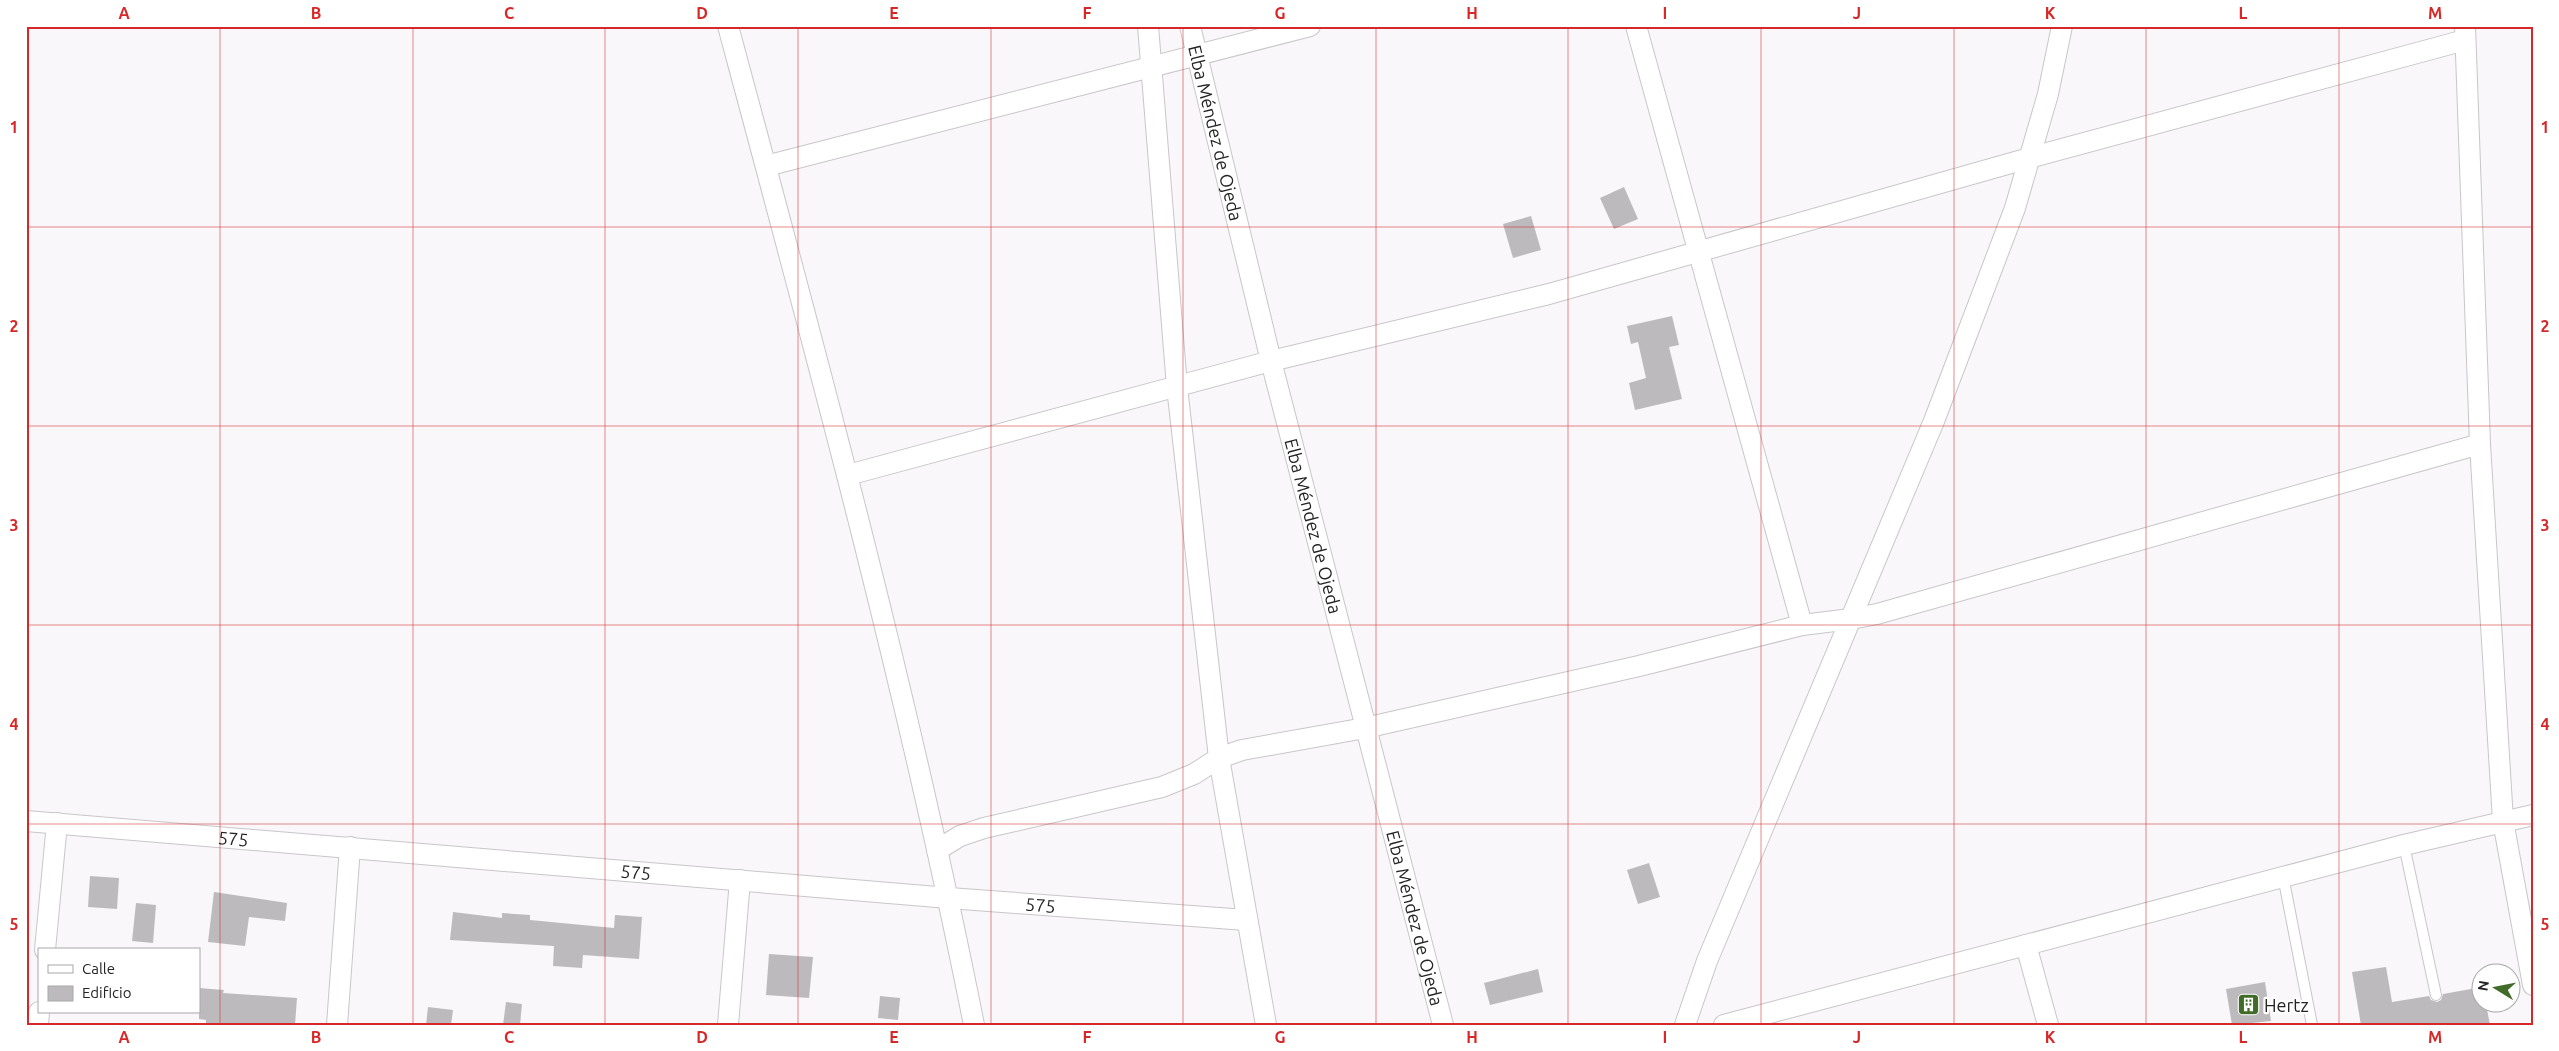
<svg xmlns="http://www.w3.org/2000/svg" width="2559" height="1051" viewBox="0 0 2559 1051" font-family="Ubuntu,sans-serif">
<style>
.building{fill:#bdbabe}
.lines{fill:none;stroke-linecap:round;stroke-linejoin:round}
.service-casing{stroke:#c9c6ca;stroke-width:12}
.minor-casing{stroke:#c9c6ca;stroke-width:22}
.service{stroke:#fff;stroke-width:10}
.minor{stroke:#fff;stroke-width:20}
.grid{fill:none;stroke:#d62828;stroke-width:1;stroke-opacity:0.55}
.labels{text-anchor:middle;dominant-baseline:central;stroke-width:4.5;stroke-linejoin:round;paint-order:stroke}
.street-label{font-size:18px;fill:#252425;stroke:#fff}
.poi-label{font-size:18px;fill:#252425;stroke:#fff;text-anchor:start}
.neatline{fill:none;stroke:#d62828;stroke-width:2}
.grid-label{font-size:16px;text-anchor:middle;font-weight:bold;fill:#d62828}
</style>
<rect width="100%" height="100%" fill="#faf7fb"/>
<g class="building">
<polygon points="1624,187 1638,219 1614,229 1600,198"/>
<polygon points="1531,216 1541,250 1513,258 1503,224"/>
<polygon points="1672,316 1679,345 1669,347 1682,399 1635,410 1629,383 1646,378 1638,342 1631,344 1627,326"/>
<polygon points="1649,863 1660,897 1638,904 1627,870"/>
<polygon points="90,876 119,878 117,909 88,907"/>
<polygon points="214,892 287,903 285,921 249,917 245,946 208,942"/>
<polygon points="136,903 156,905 153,943 132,941"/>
<polygon points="453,912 502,918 502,913 530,915 530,920 614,928 615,915 642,917 639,959 583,955 582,968 553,966 554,946 450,940"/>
<polygon points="769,954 813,957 809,998 766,995"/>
<polygon points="2386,967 2392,1002 2429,996 2431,1000 2437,1002 2441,1000 2443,994 2482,987 2482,1004 2486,1004 2490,1025 2361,1025 2352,972"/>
<polygon points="1538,969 1543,992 1490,1005 1484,983"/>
<polygon points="2265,982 2271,1021 2232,1025 2226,989"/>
<polygon points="199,988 224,990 223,993 297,998 295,1025 206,1025 206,1020 199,1019"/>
<polygon points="880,996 900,998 898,1020 878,1018"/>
<polygon points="506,1002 522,1004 520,1025 503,1025"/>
<polygon points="428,1007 453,1010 451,1025 426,1025"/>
</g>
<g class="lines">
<defs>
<g id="service">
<polyline points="2404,845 2436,995"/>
<polyline points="2283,876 2312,1025"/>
</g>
<g id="minor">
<path d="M728,26c89,331 179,662 246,999"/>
<polyline points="1148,26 1177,387 1219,758 1266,1025"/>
<path id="s1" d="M1190,26l81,335 172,664"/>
<polyline points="1636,26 1802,625"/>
<polyline points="2465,26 2480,444 2503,821 2533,985"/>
<polyline points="766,166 1310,26"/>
<polyline points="848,475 1271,361 1549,294 2029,158 2465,40"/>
<path id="s2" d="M26,821l923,77 297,22"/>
<polyline points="937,850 960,836 984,828 1162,787 1194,774 1219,758 1242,750 1365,728 1639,666 1802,625 1851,619 1877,614 2480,444"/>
<polyline points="2026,945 2048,1025"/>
<polyline points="45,950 57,823"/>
<polyline points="38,1025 39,1012"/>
<polyline points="337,1025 350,847"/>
<polyline points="728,1025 740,880"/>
<polyline points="1685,1025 1707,961 1934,421 2015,208 2048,94 2062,26"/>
<polyline points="1724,1025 2404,845 2533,815"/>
</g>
</defs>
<use href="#service" class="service-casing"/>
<use href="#minor" class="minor-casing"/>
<use href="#service" class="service"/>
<use href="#minor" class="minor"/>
</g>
<path class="grid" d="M220,26v999M413,26v999M605,26v999M798,26v999M991,26v999M1183,26v999M1376,26v999M1568,26v999M1761,26v999M1954,26v999M2146,26v999M2339,26v999M26,227h2507M26,426h2507M26,625h2507M26,824h2507"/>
<defs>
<symbol id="building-square" viewBox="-11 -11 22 22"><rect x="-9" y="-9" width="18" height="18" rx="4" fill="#416b28" stroke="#fff"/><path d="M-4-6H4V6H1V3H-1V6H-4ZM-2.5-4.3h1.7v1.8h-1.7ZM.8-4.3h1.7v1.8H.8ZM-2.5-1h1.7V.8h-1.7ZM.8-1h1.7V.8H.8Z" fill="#fff"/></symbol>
</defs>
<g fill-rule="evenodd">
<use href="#building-square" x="2236" y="992" width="25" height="25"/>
</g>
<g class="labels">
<g class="street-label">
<text stroke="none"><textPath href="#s1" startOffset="110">Elba Méndez de Ojeda</textPath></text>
<text stroke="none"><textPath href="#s1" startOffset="515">Elba Méndez de Ojeda</textPath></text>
<text stroke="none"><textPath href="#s2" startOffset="208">575</textPath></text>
<text stroke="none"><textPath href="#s2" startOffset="612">575</textPath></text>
<text stroke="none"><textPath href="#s2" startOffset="1018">575</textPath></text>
<text stroke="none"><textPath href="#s1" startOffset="920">Elba Méndez de Ojeda</textPath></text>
</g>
<g class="poi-label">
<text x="2264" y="1005">Hertz</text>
</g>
</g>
<rect width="2559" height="1051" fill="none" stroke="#ffffff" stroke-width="55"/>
<rect x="38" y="948" width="162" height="65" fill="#ffffff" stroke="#a8a7a8"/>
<rect x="48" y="965" width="25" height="8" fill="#ffffff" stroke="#a8a7a8"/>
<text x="82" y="974" font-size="15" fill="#252425">Calle</text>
<rect x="48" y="986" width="25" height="15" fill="#bdbabe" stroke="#a8a7a8"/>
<text x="82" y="998" font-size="15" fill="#252425">Edificio</text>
<g transform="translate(2496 988) rotate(280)"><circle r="24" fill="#ffffff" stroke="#a8a7a8"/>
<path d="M0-4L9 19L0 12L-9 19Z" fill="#416b28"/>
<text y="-8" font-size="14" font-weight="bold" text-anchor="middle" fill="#252425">N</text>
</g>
<rect x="28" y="28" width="2504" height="996" class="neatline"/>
<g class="grid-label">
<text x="124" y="19">A</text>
<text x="316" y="19">B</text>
<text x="509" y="19">C</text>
<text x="702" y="19">D</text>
<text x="894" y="19">E</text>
<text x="1087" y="19">F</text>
<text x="1280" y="19">G</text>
<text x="1472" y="19">H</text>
<text x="1665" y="19">I</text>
<text x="1857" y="19">J</text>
<text x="2050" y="19">K</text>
<text x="2243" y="19">L</text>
<text x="2435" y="19">M</text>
<text x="14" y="133">1</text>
<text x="2545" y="133">1</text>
<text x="14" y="332">2</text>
<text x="2545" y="332">2</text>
<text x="14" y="531">3</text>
<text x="2545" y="531">3</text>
<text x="14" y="730">4</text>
<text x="2545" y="730">4</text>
<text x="14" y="930">5</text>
<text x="2545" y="930">5</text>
<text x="124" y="1043">A</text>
<text x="316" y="1043">B</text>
<text x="509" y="1043">C</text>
<text x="702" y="1043">D</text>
<text x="894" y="1043">E</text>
<text x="1087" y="1043">F</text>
<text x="1280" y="1043">G</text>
<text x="1472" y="1043">H</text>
<text x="1665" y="1043">I</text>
<text x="1857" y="1043">J</text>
<text x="2050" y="1043">K</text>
<text x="2243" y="1043">L</text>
<text x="2435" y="1043">M</text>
</g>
</svg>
